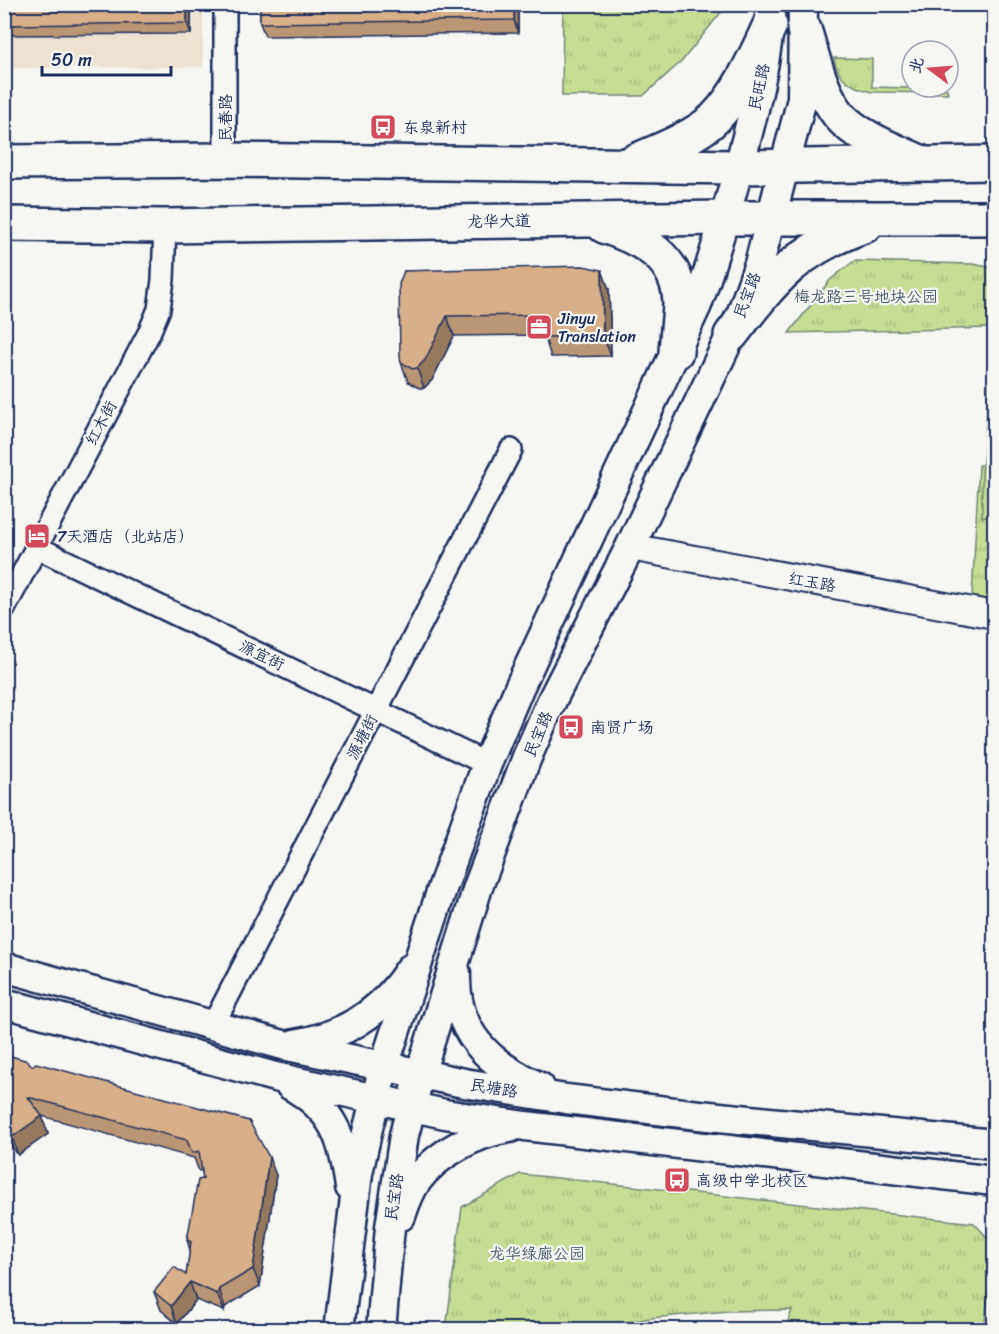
<svg xmlns="http://www.w3.org/2000/svg" width="999" height="1334" viewBox="0 0 999 1334" font-family="Sriracha,'LXGW WenKai TC',sans-serif">
<style>
.built{fill:#ede1d2}
.grass{fill:url(#grass-tufts);stroke:#708678;stroke-width:1.5}
.pitch{fill:#c6dd93;stroke:#708678;stroke-width:1.5}
.lines{fill:none;stroke-linecap:round;stroke-linejoin:round}
.minor-casing{stroke:#1b2f5e;stroke-width:26}
.tertiary-casing{stroke:#1b2f5e;stroke-width:30}
.secondary-casing{stroke:#1b2f5e;stroke-width:33}
.primary-casing{stroke:#1b2f5e;stroke-width:38}
.minor{stroke:#f6f6f2;stroke-width:21}
.tertiary{stroke:#f6f6f2;stroke-width:26}
.secondary{stroke:#f6f6f2;stroke-width:28}
.primary{stroke:#f6f6f2;stroke-width:33}
.wall{fill:#b99675;stroke:#1b2f5e;stroke-width:1.5}
.shaded-wall{fill:#967a5f;stroke:#1b2f5e;stroke-width:1.5}
.building{fill:#d7af88;stroke:#1b2f5e;stroke-width:1.5}
.labels{text-anchor:middle;dominant-baseline:central;stroke-width:4.5;stroke-linejoin:round;paint-order:stroke}
.street-label{font-size:16px;fill:#1b2f5e;stroke:#f6f6f2}
.poi-label{font-size:16px;fill:#1b2f5e;stroke:#f6f6f2;text-anchor:start}
.park-label{font-size:16px;fill:#465a6b;stroke:#f6f6f2}
</style>
<defs>
<pattern id="grass-tufts" width="24" height="20" patternUnits="userSpaceOnUse" patternTransform="scale(1.5)"><rect width="24" height="20" fill="#c6dd93"/><path d="M3 7l-1-3M5 7V3M7 7l1-3M15 17l-1-3M17 17v-4M19 17l1-3" fill="none" stroke="#aabe81"/></pattern>
</defs>
<rect width="100%" height="100%" fill="#f6f6f2"/>
<filter id="ink" filterUnits="userSpaceOnUse"><feTurbulence type="fractalNoise" baseFrequency=".0167" numOctaves="2"/><feDisplacementMap in="SourceGraphic" scale="12" xChannelSelector="R" yChannelSelector="G"/><feConvolveMatrix kernelMatrix="1 2 1 2 8 2 1 2 1" color-interpolation-filters="sRGB"/></filter>
<g filter="url(#ink)">
<polygon class="built" points="4,5 203,5 203,67 5,68"/>
<g class="grass">
<polygon points="563,5 563,4 727,5 682,61 643,96 562,96"/>
<path d="M834,58l38,1v28l75,2 1,4 -76,-1c-20,-5 -35,-13 -38,-34z"/>
<polygon points="854,261 972,264 994,268 994,601 972,597 979,465 983,464 993,328 789,333 830,280"/>
<polygon points="520,1174 974,1223 994,1245 984,1329 785,1329 792,1310 728,1311 651,1318 587,1329 446,1329 462,1207"/>
<polygon points="259,1321 258,1329 219,1329"/>
</g>
<rect class="pitch" x="982" y="467" width="12" height="50"/>
<g class="lines">
<defs>
<g id="minor">
<polyline points="225,4 225,160"/>
<polyline points="36,547 487,764"/>
<polyline points="4,609 149,333 159,309 163,280 165,226"/>
<polyline points="213,1025 511,450"/>
</g>
<polyline id="tertiary" points="630,547 994,615"/>
<g id="secondary">
<polyline points="4,967 283,1045 464,1083 566,1099 699,1115 994,1144"/>
<path d="M456,973c-2,59 33,92 84,114"/>
<polyline points="4,1003 275,1077 445,1114 525,1126 994,1181"/>
<path d="M294,1044c50,-7 89,-33 116,-75"/>
<path d="M290,1085c45,25 53,54 60,102"/>
<path d="M401,1216c4,-12 8,-24 15,-34 21,-29 60,-49 94,-54"/>
<path d="M339,1330l19,-157 10,-45 16,-62 58,-177 45,-125 32,-76 178,-383c17,-47 30,-94 43,-142 14,-52 28,-104 31,-159"/>
<polyline points="381,1330 390,1227 404,1135 420,1074 478,887 527,757 553,698 630,547 742,312 759,264 802,99 803,4"/>
</g>
<g id="primary">
<path d="M804,29c9,28 16,62 35,86 17,21 54,35 79,46"/>
<polyline points="4,162 225,160 739,167 994,163"/>
<path d="M633,162c25,-11 63,-25 82,-44 25,-26 40,-61 55,-93"/>
<polyline points="4,224 165,226 725,218 994,218"/>
<path d="M604,226c39,13 76,32 76,79 -1,16 -3,32 -4,47"/>
<path d="M731,335c44,-57 65,-85 135,-110"/>
</g>
</defs>
<use href="#minor" class="minor-casing"/>
<use href="#tertiary" class="tertiary-casing"/>
<use href="#secondary" class="secondary-casing"/>
<use href="#primary" class="primary-casing"/>
<use href="#minor" class="minor"/>
<use href="#tertiary" class="tertiary"/>
<use href="#secondary" class="secondary"/>
<use href="#primary" class="primary"/>
</g>
<g class="wall">
<polygon points="4,4 191,4 191,34 4,35"/>
<polygon points="260,4 518,4 518,33 265,36 260,23"/>
<polygon points="994,4 994,65 991,54"/>
<polygon points="404,271 609,289 611,356 551,357 544,335 454,336 432,380 424,388 419,388 408,382 401,362"/>
<polygon points="4,1054 276,1175 260,1286 225,1307 224,1311 196,1300 177,1324 161,1310 154,1292 186,1275 190,1250 187,1240 203,1179 202,1170 199,1171 194,1158 42,1116 48,1134 18,1155 7,1140 4,1141"/>
</g>
<g class="shaded-wall">
<polygon points="187,4 191,4 191,34 187,23"/>
<polygon points="514,4 518,4 518,33 514,20"/>
<polygon points="602,270 609,289 611,356 603,336"/>
<polygon points="447,316 454,336 432,380 424,388 417,368"/>
<polygon points="42,1116 48,1134 18,1155 12,1137"/>
<polygon points="269,1157 276,1175 260,1286 253,1269"/>
<polygon points="190,1282 196,1300 177,1324 171,1306"/>
<polygon points="219,1289 225,1307 224,1311 217,1294"/>
</g>
<g class="building">
<polygon points="4,4 187,4 187,23 4,25"/>
<polygon points="260,4 514,4 514,20 260,23"/>
<polygon points="989,4 994,4 994,54 991,54"/>
<polygon points="583,266 602,270 603,336 544,337 543,315 447,316 425,360 417,368 412,369 401,362 400,357 399,284 404,271"/>
<polygon points="4,1054 28,1061 32,1066 36,1063 249,1121 269,1157 253,1269 219,1289 217,1294 190,1282 171,1306 154,1292 174,1267 186,1275 191,1242 187,1240 198,1180 203,1179 199,1151 192,1153 187,1140 28,1097 42,1116 12,1137 4,1127"/>
</g>
</g>
<defs>
<symbol id="bus-square" viewBox="-11 -11 22 22"><rect x="-9" y="-9" width="18" height="18" rx="4" fill="#d1495b" stroke="#f6f6f2"/><path d="M-5-6H5V4H4V6H2V4H-2V6H-4V4H-5ZM-3.5-4V0h7V-4ZM-3.5 1.2v1.5H-2V1.2ZM2 1.2v1.5H3.5V1.2Z" fill="#fff"/></symbol>
<symbol id="office-square" viewBox="-11 -11 22 22"><rect x="-9" y="-9" width="18" height="18" rx="4" fill="#d1495b" stroke="#f6f6f2"/><path d="M-6-3h4V-5.5h4V-3h4V5H-6ZM-1-4.5V-3h2v-1.5ZM-6 0V1H6V0Z" fill="#fff"/></symbol>
<symbol id="hotel-square" viewBox="-11 -11 22 22"><rect x="-9" y="-9" width="18" height="18" rx="4" fill="#d1495b" stroke="#f6f6f2"/><path d="M-6-4.5h1.5V1H6V5H4.5V3h-9V5H-6ZM-4 0a1.8 1.8 0 1 1 3.6 0ZM.5 0V-2.5h3Q6-2.5 6 0Z" fill="#fff"/></symbol>
</defs>
<g fill-rule="evenodd">
<use href="#bus-square" x="368" y="112" width="30" height="30"/>
<use href="#office-square" x="524" y="312" width="30" height="30"/>
<use href="#hotel-square" x="22" y="521" width="30" height="30"/>
<use href="#bus-square" x="556" y="712" width="30" height="30"/>
<use href="#bus-square" x="662" y="1165" width="30" height="30"/>
</g>
<g class="labels">
<g class="street-label">
<text transform="translate(759 87) rotate(-78)">民旺路</text>
<text transform="translate(225 118) rotate(-90)">民春路</text>
<text transform="translate(499 221) rotate(-1)">龙华大道</text>
<text transform="translate(747 295) rotate(-69)">民宝路</text>
<text transform="translate(101 423) rotate(-62)">红木街</text>
<text transform="translate(812 582) rotate(10)">红玉路</text>
<text transform="translate(262 655) rotate(26)">源宜街</text>
<text transform="translate(538 734) rotate(-67)">民宝路</text>
<text transform="translate(362 737) rotate(-63)">源塘街</text>
<text transform="translate(494 1088) rotate(9)">民塘路</text>
<text transform="translate(394 1197) rotate(-82)">民宝路</text>
</g>
<g class="poi-label">
<text x="403" y="127">东泉新村</text>
<text x="558" y="318">Jinyu<tspan x="558" dy="18">Translation</tspan></text>
<text x="57" y="536">7天酒店（北站店）</text>
<text x="590" y="727">南贤广场</text>
<text x="696" y="1180">高级中学北校区</text>
</g>
<g class="park-label">
<text x="866" y="296">梅龙路三号地块公园</text>
<text x="537" y="1253">龙华绿廊公园</text>
</g>
</g>
<rect width="999" height="1334" fill="none" stroke="#f6f6f2" stroke-width="24"/>
<rect x="12" y="12" width="975" height="1310" fill="none" stroke="#1b2f5e" stroke-width="2" filter="url(#ink)"/>
<g transform="translate(930 69) rotate(286)"><circle r="28" fill="#f6f6f2" stroke="#9ea6b7" stroke-width="1.5"/>
<path d="M0-4.5L10 22L0 15L-10 22Z" fill="#d1495b"/>
<text y="-9" font-size="16" font-weight="bold" text-anchor="middle" fill="#1b2f5e">北</text>
</g>
<path d="M42 66v9h129v-9" fill="none" stroke="#1b2f5e" stroke-width="3"/>
<text x="51" y="66" font-size="18" fill="#1b2f5e" stroke="#f6f6f2" stroke-width="4.5" paint-order="stroke">50 m</text>
</svg>
